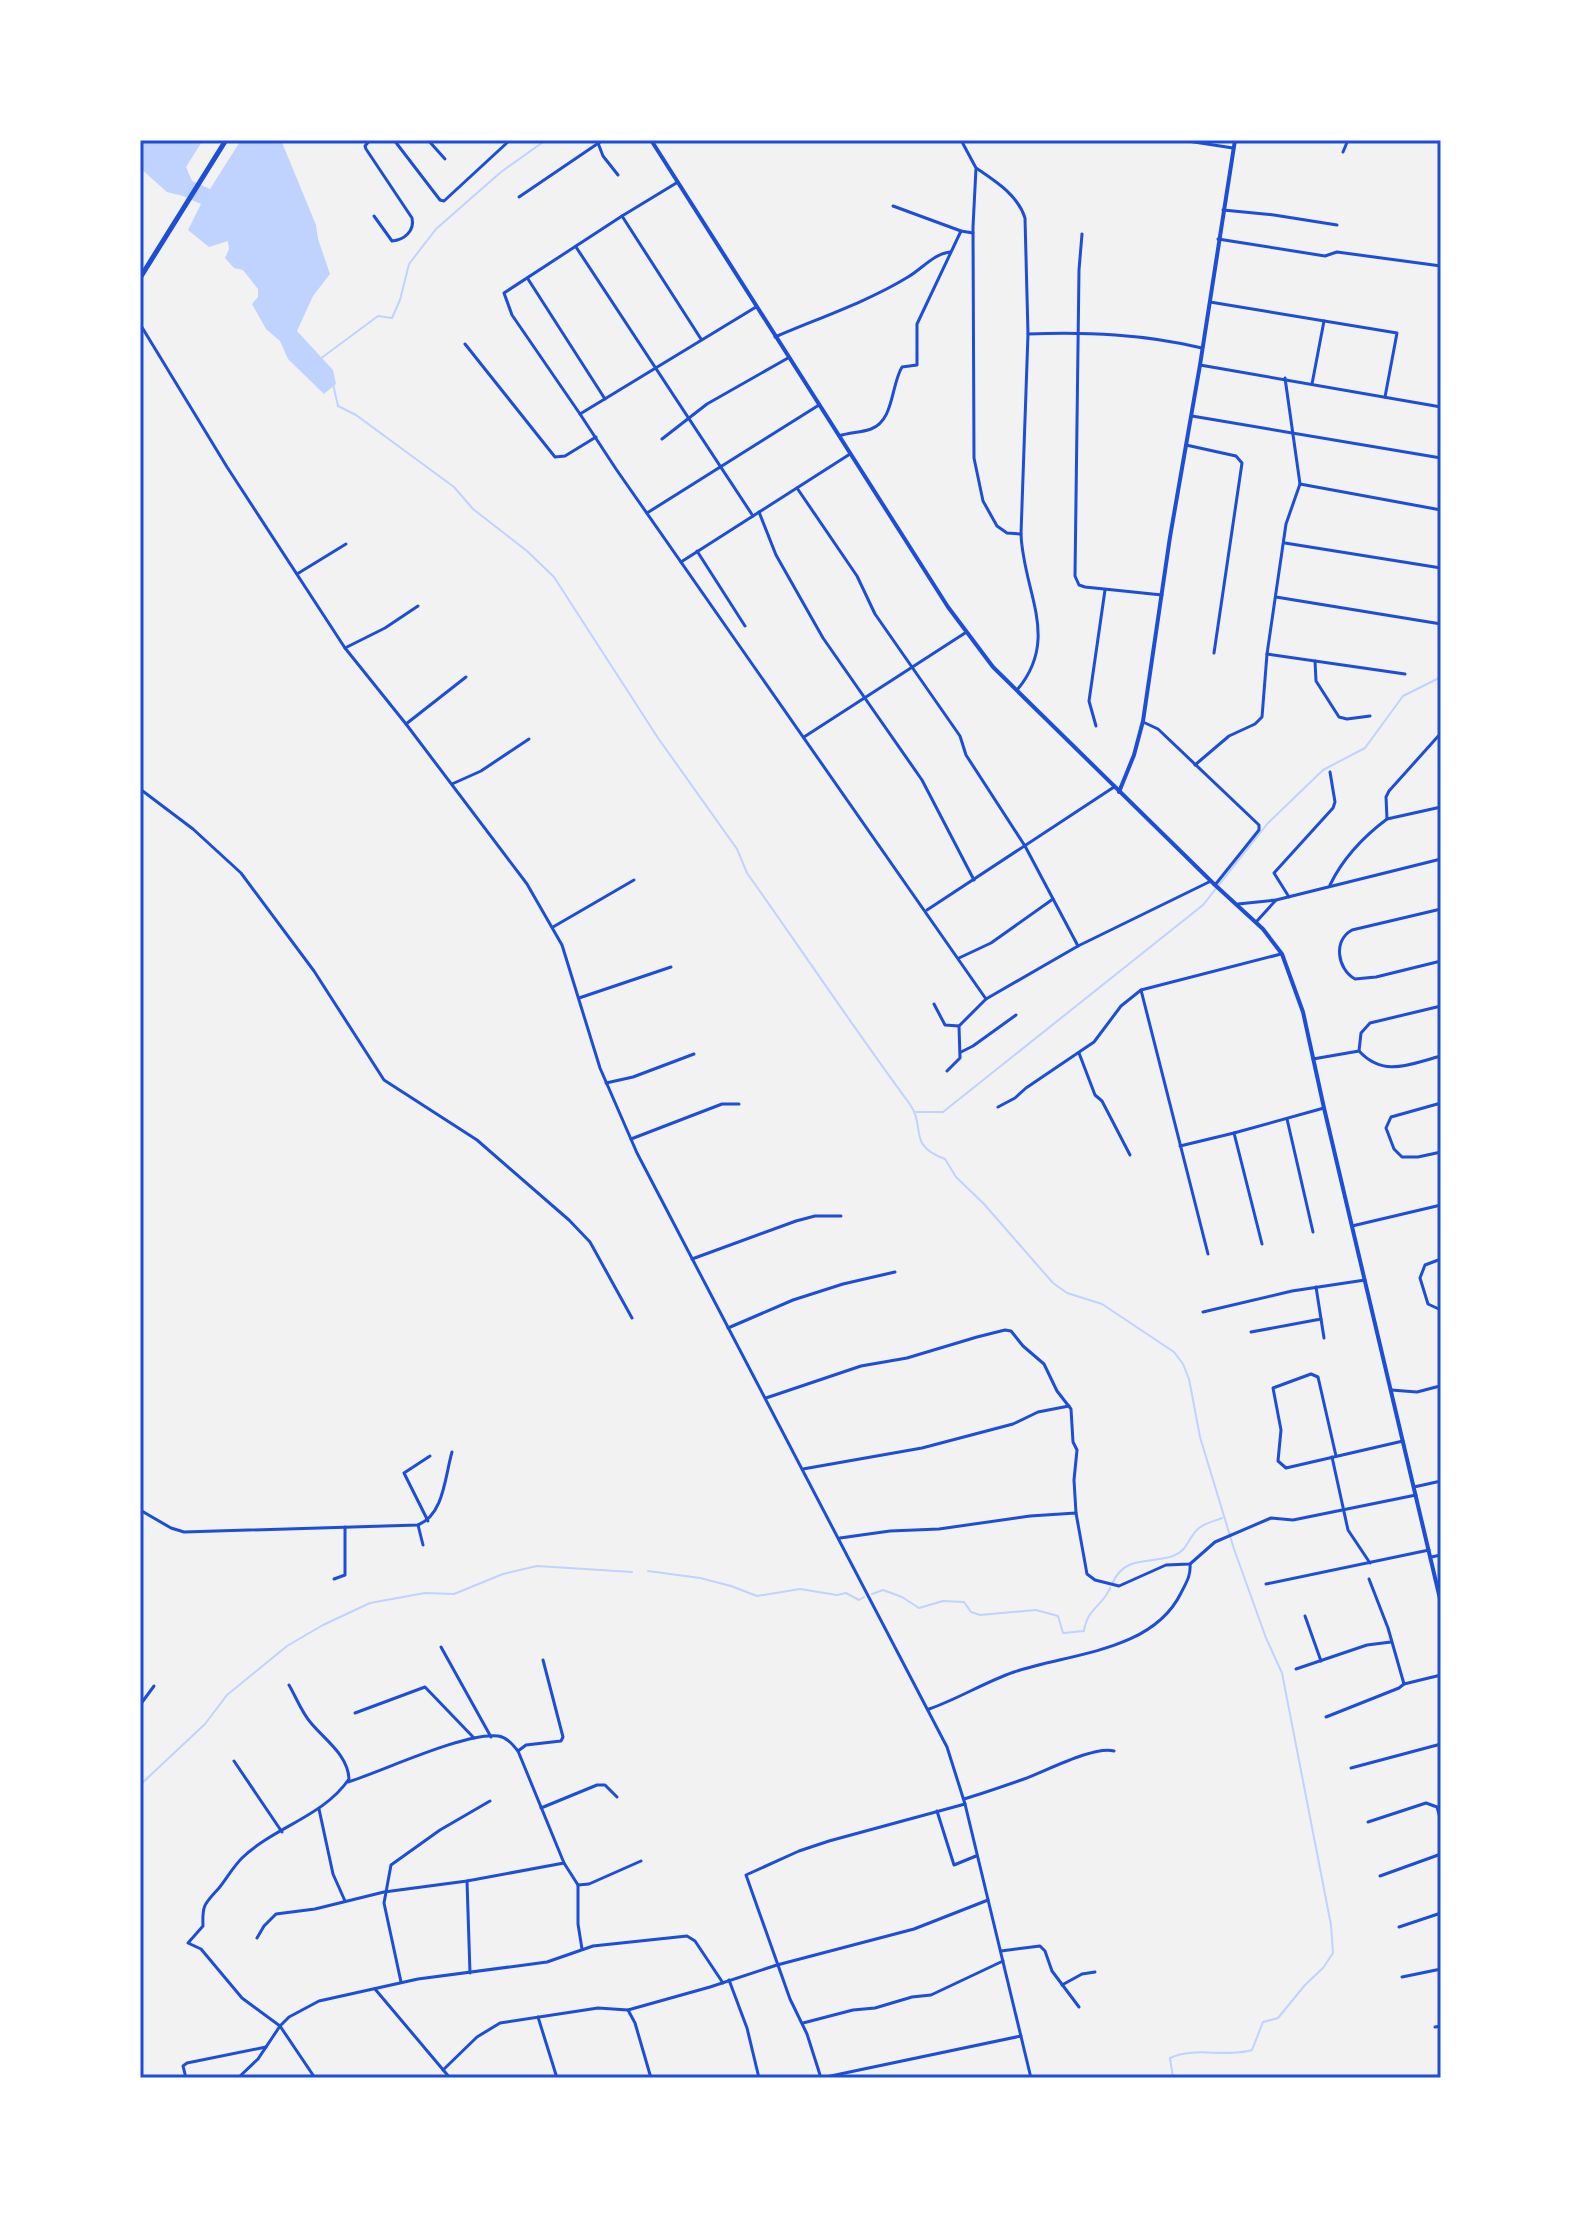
<svg xmlns="http://www.w3.org/2000/svg" width="1581" height="2218" viewBox="0 0 1581 2218" font-family="'PT Sans Narrow',sans-serif">
<style>
.water{fill:#bfd3fe}
.lines{fill:none;stroke-linecap:round;stroke-linejoin:round}
.stream{stroke:#bfd3fe;stroke-width:2}
.minor{stroke:#1d4ed8;stroke-width:3}
.tertiary{stroke:#1d4ed8;stroke-width:4}
.secondary{stroke:#1d4ed8;stroke-width:4}
.trunk{stroke:#1d4ed8;stroke-width:5}
.neatline{fill:none;stroke:#1d4ed8;stroke-width:3}
</style>
<rect width="100%" height="100%" fill="#f2f2f2"/>
<polygon class="water" points="140,140 203,140 186,167 192,181 210,189 241,140 281,140 316,225 318,239 330,274 313,296 297,331 333,370 336,384 324,394 288,359 280,341 266,329 252,304 258,297 258,289 243,270 234,268 225,258 229,249 228,241 209,247 188,230 201,204 183,196 167,192 140,168"/>
<g class="lines">
<g class="stream">
<polyline points="320,359 378,316 392,318 400,300 409,264 436,229 501,172 546,140"/>
<path d="M333,384l5,22 18,9 98,72 19,22 54,42 27,26 104,161 79,111 10,24c54,76 106,154 162,230 18,24 -3,42 36,56l11,18 28,27 69,79 14,10 35,11 72,48 9,12 6,15 11,58 34,112 32,89 16,35 49,252 2,28 -10,15 -18,17 -27,33 -15,4 -11,28c-26,8 -57,-4 -82,8l3,20"/>
<polyline points="916,1112 943,1112 1203,905 1268,823 1323,770 1365,748 1403,696 1441,677"/>
<polyline points="648,1571 700,1578 731,1586 757,1596 800,1589 837,1595 846,1593 859,1600 864,1597"/>
<path d="M1113,1582c13,-27 36,-18 60,-26 15,-5 15,-19 26,-28 6,-5 16,-7 23,-10"/>
<path d="M872,1594l11,-4 19,7 17,11 24,-7 21,1 7,10 9,3 56,-5 22,6 5,17 21,-2c3,-23 19,-25 26,-43"/>
<polyline points="140,1785 205,1724 227,1695 287,1646 323,1625 370,1603 425,1593 454,1594 503,1574 537,1566 632,1572"/>
</g>
<g class="minor">
<path d="M370,140l-5,6 1,3 46,69c3,13 -8,22 -20,23l-18,-25"/>
<polyline points="394,140 440,200 444,201 510,140"/>
<polyline points="428,140 445,159"/>
<path d="M961,140l15,28 -3,59 1,231 9,43 14,25 10,7 14,1 7,-200 -3,-116c-7,-23 -30,-37 -49,-50"/>
<polyline points="1181,140 1233,148"/>
<polyline points="598,143 603,156 618,175"/>
<polyline points="1343,152 1348,140"/>
<polyline points="519,197 603,140"/>
<polyline points="893,206 961,231 973,233"/>
<polyline points="1223,210 1274,215 1337,225"/>
<polyline points="622,216 701,339"/>
<polyline points="1082,234 1079,270 1075,576 1079,585 1085,587 1162,595"/>
<polyline points="1218,239 1325,256 1337,252 1441,266"/>
<polyline points="576,247 753,516"/>
<polyline points="528,279 605,399"/>
<polyline points="1210,302 1397,333 1385,397"/>
<polyline points="756,307 580,414 616,469 986,999 1078,946 1211,881"/>
<polyline points="140,324 227,467 345,648 406,724 527,884 562,945 600,1068 637,1153 947,1747 965,1804 1031,2078"/>
<path d="M1028,334c60,-2 115,0 174,14"/>
<path d="M775,337c44,-19 92,-35 133,-60 14,-8 25,-23 42,-25"/>
<polyline points="465,344 555,457 565,456 596,437"/>
<polyline points="1200,365 1441,407"/>
<polyline points="1312,384 1324,321"/>
<polyline points="580,414 512,315 504,293 622,216 678,182"/>
<polyline points="1192,416 1441,458"/>
<path d="M839,436c11,-4 21,-3 32,-7 23,-8 20,-44 31,-62l15,-2v-41l44,-93"/>
<polyline points="662,439 707,404 788,358"/>
<polyline points="1186,445 1236,456 1242,463 1214,653"/>
<polyline points="1300,484 1441,510"/>
<polyline points="797,488 857,576 875,614 960,736 966,755 1025,846 1078,946"/>
<polyline points="759,512 776,555 823,638 922,780 974,880"/>
<polyline points="647,513 819,405"/>
<polyline points="1285,543 1441,568"/>
<polyline points="697,551 745,626"/>
<polyline points="681,562 850,454"/>
<polyline points="297,574 346,544"/>
<polyline points="1276,597 1441,624"/>
<polyline points="345,648 385,628 418,606"/>
<polyline points="1267,654 1405,674"/>
<polyline points="1315,661 1316,681 1339,717 1347,719 1370,716"/>
<path d="M1017,690c44,-52 6,-98 4,-156"/>
<polyline points="1143,722 1158,729 1259,825 1259,830 1215,885"/>
<polyline points="406,724 466,677"/>
<polyline points="1096,726 1089,701 1105,590"/>
<polyline points="804,737 965,633"/>
<polyline points="1195,765 1229,736 1255,724 1262,717 1267,654 1286,524 1300,484 1285,378"/>
<polyline points="452,784 481,771 529,739"/>
<polyline points="140,789 193,829 241,873 314,971 384,1080 477,1140 569,1220 590,1242 632,1318"/>
<polyline points="1387,819 1441,807"/>
<path d="M1330,885c13,-27 33,-48 57,-66l-1,-22 3,-6 52,-58"/>
<polyline points="1289,897 1274,873 1333,808 1335,802 1330,772"/>
<polyline points="1238,904 1276,900 1441,859"/>
<path d="M1441,909l-89,21c-19,10 -15,39 3,49l21,-2 65,-16"/>
<polyline points="927,910 1114,787"/>
<polyline points="1257,921 1276,900"/>
<polyline points="553,927 634,880"/>
<polyline points="959,958 991,943 1053,899"/>
<polyline points="579,998 671,967"/>
<polyline points="934,1004 945,1025 959,1026"/>
<path d="M1441,1006l-71,17 -9,10 -2,18c25,27 51,13 82,5"/>
<polyline points="961,1052 973,1046 1016,1015"/>
<polyline points="1079,1053 1095,1095 1102,1101 1130,1155"/>
<polyline points="1313,1059 1359,1051"/>
<polyline points="947,1071 960,1058 959,1026 986,999"/>
<polyline points="606,1083 633,1077 694,1054"/>
<polyline points="1441,1103 1391,1117 1386,1128 1394,1149 1402,1157 1418,1157 1441,1152"/>
<polyline points="998,1107 1015,1098 1026,1088 1094,1042 1121,1006 1141,990"/>
<polyline points="1287,1119 1313,1232"/>
<polyline points="631,1139 722,1104 739,1104"/>
<polyline points="1180,1146 1234,1133"/>
<polyline points="1352,1226 1441,1205"/>
<polyline points="1262,1244 1234,1133 1324,1108"/>
<polyline points="1208,1254 1141,990 1281,954"/>
<polyline points="692,1259 796,1221 815,1216 841,1216"/>
<polyline points="1441,1259 1425,1265 1420,1278 1428,1304 1441,1310"/>
<polyline points="1316,1287 1324,1338"/>
<polyline points="1203,1312 1292,1291 1365,1280"/>
<polyline points="728,1328 793,1300 843,1284 895,1272"/>
<polyline points="1251,1332 1321,1319"/>
<polyline points="1441,1367 1441,1388"/>
<polyline points="1391,1390 1417,1392 1440,1386"/>
<polyline points="766,1398 861,1366 907,1358 977,1337 1005,1330 1011,1331 1023,1346 1044,1364 1057,1391 1071,1409 1073,1442 1077,1450 1074,1480 1076,1513"/>
<polyline points="1336,1456 1318,1377 1311,1374 1273,1388 1281,1430 1278,1461 1286,1468 1403,1441"/>
<polyline points="1332,1457 1348,1530 1370,1563"/>
<polyline points="803,1469 922,1448 1013,1424 1038,1412 1069,1406"/>
<polyline points="1414,1487 1441,1481"/>
<path d="M140,1510l31,18 13,4 234,-7c26,-10 27,-49 34,-73"/>
<polyline points="428,1521 404,1473 430,1456"/>
<polyline points="418,1525 423,1545"/>
<polyline points="840,1538 890,1531 939,1529 1030,1516 1076,1513 1087,1574 1095,1580 1119,1586 1166,1565 1190,1564 1215,1542 1271,1518 1293,1520 1416,1495"/>
<polyline points="1431,1557 1441,1555"/>
<polyline points="334,1579 345,1575 345,1527"/>
<polyline points="1369,1579 1388,1628 1404,1684"/>
<polyline points="1266,1584 1429,1550"/>
<polyline points="1305,1616 1321,1661"/>
<polyline points="441,1647 491,1737"/>
<polyline points="1296,1669 1367,1645 1391,1642"/>
<path d="M289,1685c7,12 13,28 22,38 14,17 37,32 38,56 -26,38 -75,48 -107,79 -9,9 -15,20 -23,30 -14,16 -17,16 -16,38l-15,17 13,6 41,49 38,28 35,52"/>
<polyline points="140,1705 154,1686"/>
<path d="M929,1709c29,-10 56,-27 85,-37 56,-19 138,-20 167,-79 5,-10 10,-17 9,-29"/>
<polyline points="355,1713 425,1687 474,1738"/>
<polyline points="1326,1717 1399,1688 1404,1684 1441,1675"/>
<polyline points="518,1751 526,1745 561,1741 563,1737 543,1660"/>
<polyline points="234,1761 282,1832"/>
<polyline points="1351,1768 1441,1744"/>
<path d="M348,1782c35,-11 117,-50 150,-46 9,1 15,9 20,15l46,112 14,22v39l4,25"/>
<path d="M964,1799c20,-6 40,-13 60,-20 20,-7 71,-34 90,-28"/>
<polyline points="541,1808 597,1785 605,1785 617,1797"/>
<polyline points="319,1809 333,1874 345,1901"/>
<polyline points="937,1811 954,1865 976,1856"/>
<polyline points="1368,1822 1426,1803 1437,1807 1441,1821"/>
<polyline points="1380,1876 1441,1854"/>
<polyline points="467,1881 470,1973"/>
<polyline points="578,1885 589,1884 641,1861"/>
<polyline points="1399,1927 1441,1913"/>
<polyline points="257,1938 264,1926 276,1914 315,1909 384,1892 467,1881 564,1863"/>
<polyline points="1001,1951 1040,1946 1045,1951 1052,1971 1079,2007"/>
<polyline points="1402,1977 1441,1969"/>
<polyline points="729,1980 747,2028 759,2078"/>
<polyline points="401,1982 384,1903 391,1865 440,1830 490,1801"/>
<polyline points="1062,1985 1082,1974 1095,1972"/>
<polyline points="375,1989 450,2078"/>
<polyline points="628,2010 635,2023 651,2078"/>
<polyline points="538,2017 557,2078"/>
<polyline points="803,2023 853,2010 875,2008 912,1997 931,1995 1003,1961"/>
<polyline points="1435,2027 1441,2026"/>
<polyline points="443,2070 477,2037 500,2023 598,2008 628,2010 710,1987 777,1965 914,1929 988,1900"/>
<polyline points="186,2078 183,2066 187,2063 266,2047"/>
<polyline points="238,2078 258,2059 280,2026 289,2017 319,2001 418,1979 547,1962 593,1946 687,1936 695,1941 723,1983"/>
<polyline points="821,2078 807,2034 790,1999 746,1875 799,1851 829,1841 965,1804"/>
<polyline points="821,2078 1021,2036"/>
</g>
<polyline class="tertiary" points="1119,792 1134,755 1143,721 1170,537 1200,365 1235,140"/>
<polyline class="secondary" points="651,140 948,607 993,667 1215,885 1263,929 1282,954 1303,1012 1324,1108 1441,1603"/>
<polyline class="trunk" points="140,278 226,140"/>
</g>
<rect width="1581" height="2218" fill="none" stroke="#ffffff" stroke-width="284"/>
<rect x="142" y="142" width="1297" height="1934" class="neatline"/>
</svg>
